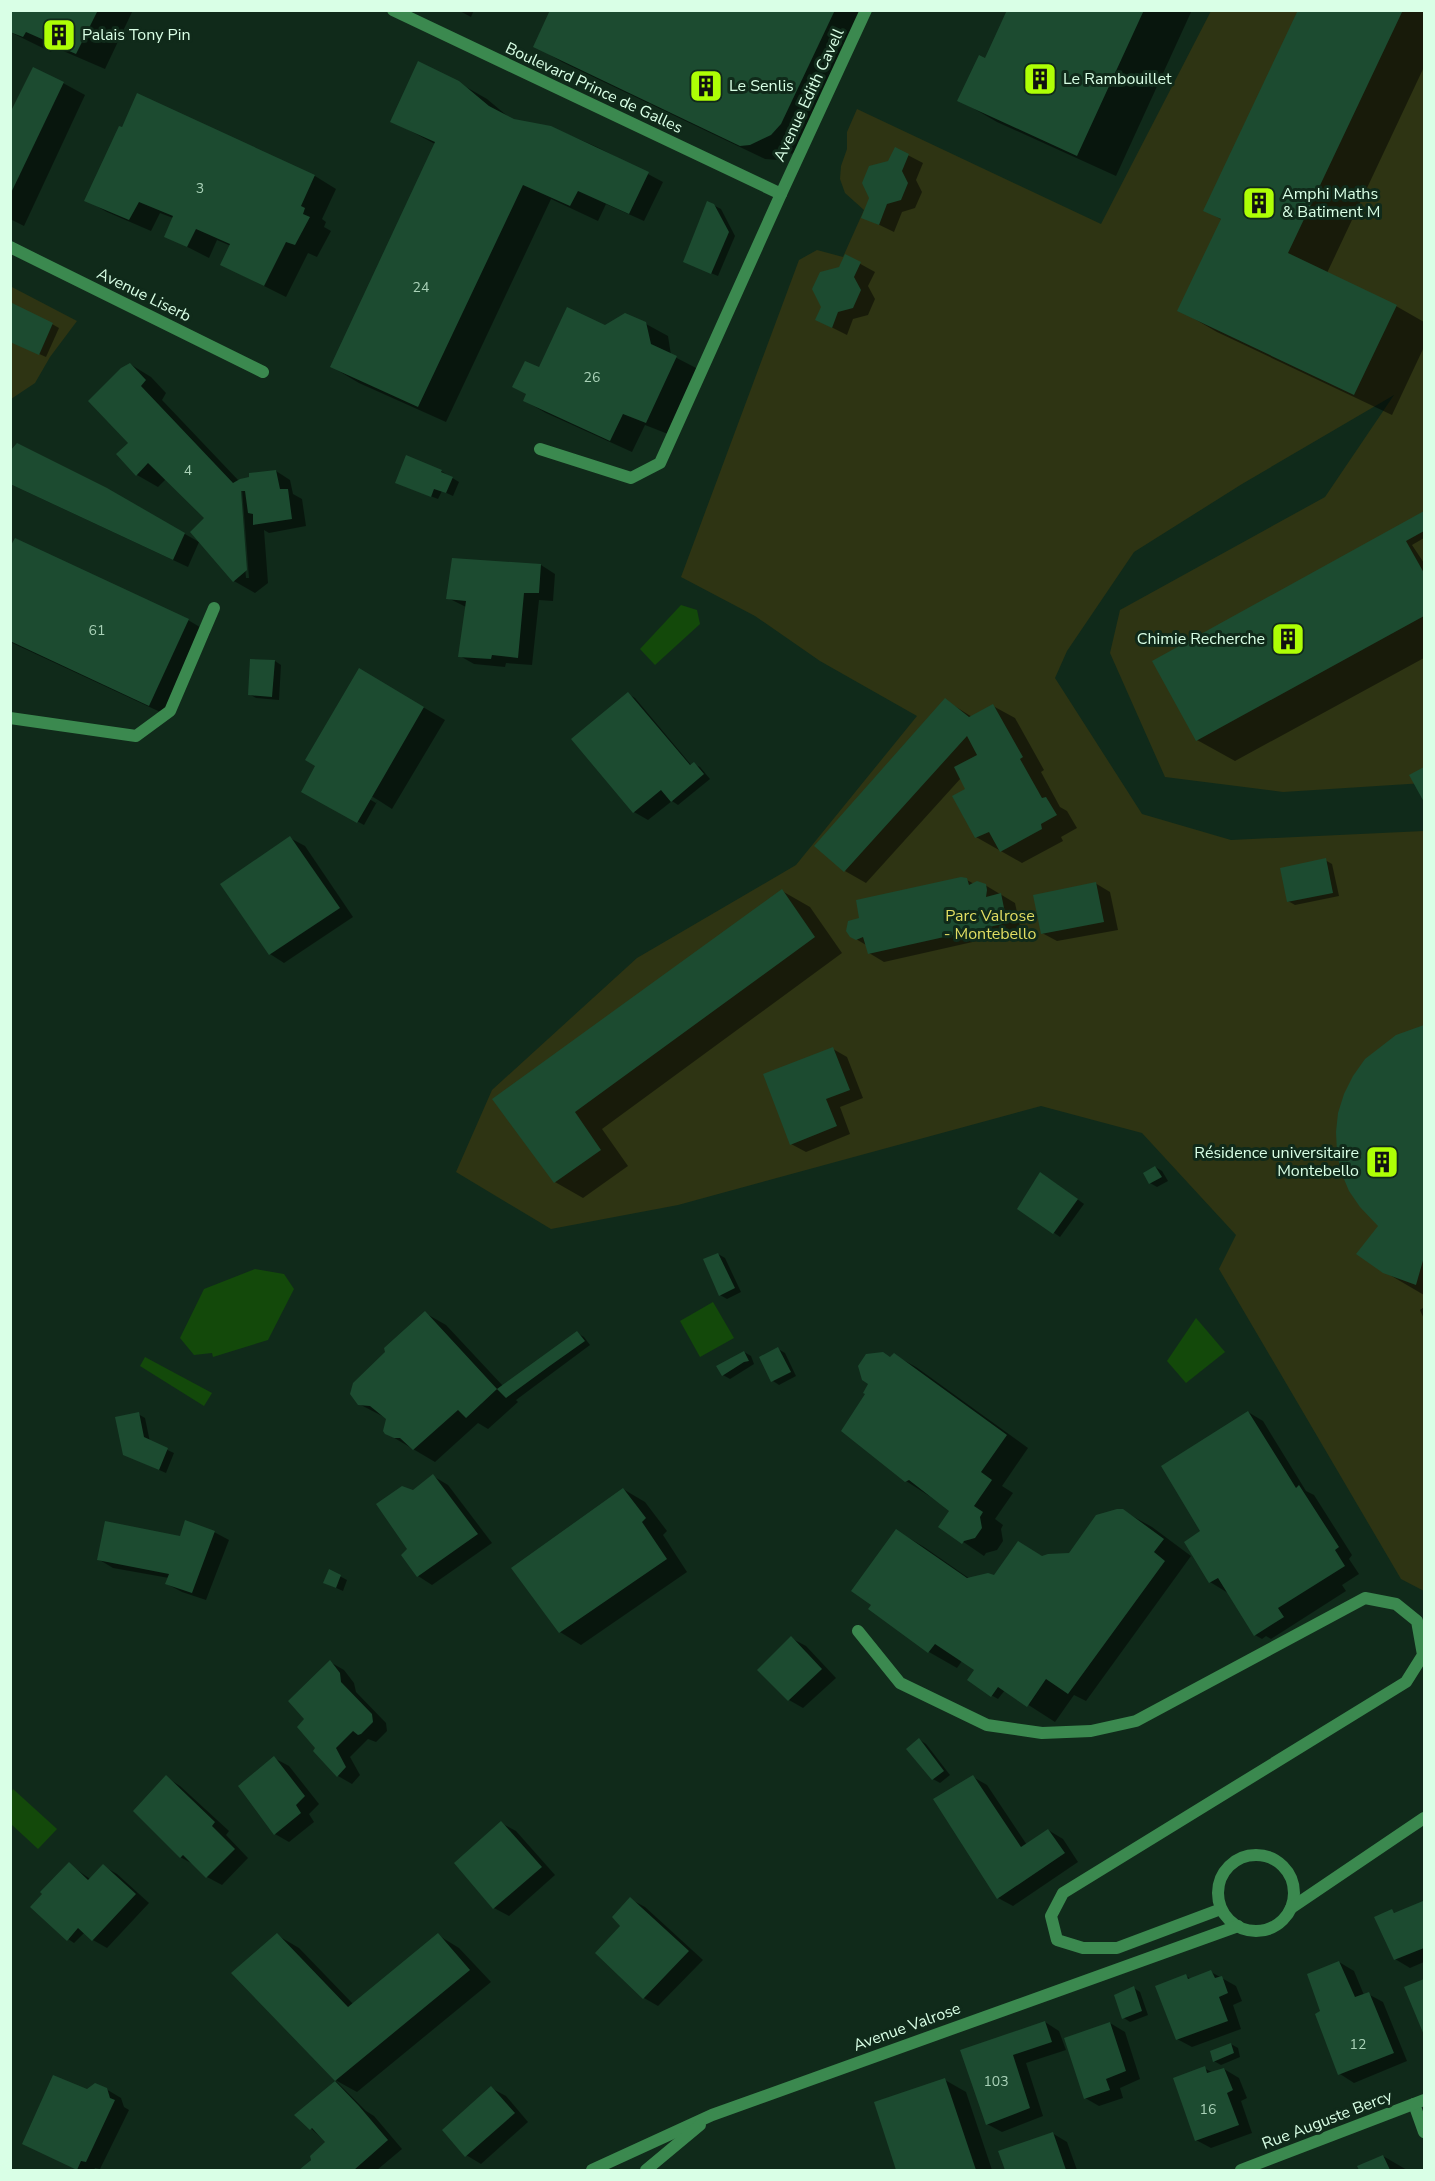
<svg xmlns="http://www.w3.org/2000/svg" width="1435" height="2181" viewBox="0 0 1435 2181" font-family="'Nunito Sans',sans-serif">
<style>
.green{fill:#2e3413}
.water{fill:#13490a}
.shadow{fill:#0007;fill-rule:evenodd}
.building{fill:#1c4b30}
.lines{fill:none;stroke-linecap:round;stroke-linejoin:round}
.service{stroke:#3b894f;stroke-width:12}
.minor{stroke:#3b894f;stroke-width:12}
.labels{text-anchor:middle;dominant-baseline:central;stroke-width:6;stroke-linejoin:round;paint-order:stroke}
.number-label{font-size:14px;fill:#aad2b8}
.poi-label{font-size:16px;fill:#d9ffe6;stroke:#102a1a;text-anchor:start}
.street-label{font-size:16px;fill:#d9ffe6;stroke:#102a1a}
.park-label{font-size:16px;fill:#e2de62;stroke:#102a1a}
</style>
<rect width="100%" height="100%" fill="#102a1a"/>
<g class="green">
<polygon points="1211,11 1424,11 1424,783 1283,792 1165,777 1110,653 1120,610 1325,497 1394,395 1242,484 1134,552 1067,651 1055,678 1142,814 1231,840 1424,831 1424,1591 1401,1579 1219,1269 1236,1235 1142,1133 1041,1106 678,1205 551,1229 456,1172 492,1090 637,958 796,865 917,716 820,661 755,616 681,577 799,260 817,250 843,257 864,210 845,193 840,179 841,166 847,149 847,132 857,109 1101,224"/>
<polygon points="10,286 77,321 50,357 35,383 11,399"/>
</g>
<g class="water">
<polygon points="681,605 697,610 700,624 655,665 640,649"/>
<polygon points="255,1269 284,1274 294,1289 268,1340 213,1357 212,1353 194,1355 180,1338 204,1289"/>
<polygon points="713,1302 734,1338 700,1357 680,1321"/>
<polygon points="1196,1318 1225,1352 1186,1383 1167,1361"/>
<polygon points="145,1357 212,1393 204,1406 140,1366"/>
<polygon points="13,1789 57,1829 38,1849 11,1824 11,1793"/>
</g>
<g class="shadow">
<polygon points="10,10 133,10 105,69 54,47 51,52 10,32"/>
<polygon points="458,10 474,10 471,17"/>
<polygon points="552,10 870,10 799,150 779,160 765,159 562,62 535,46"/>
<polygon points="1009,10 1192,10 1116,176 997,122 959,100 986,59"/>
<polygon points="1300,10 1424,10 1424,67 1327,273 1396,306 1424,322 1424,347 1392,415 1217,332 1179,310 1222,220 1205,210"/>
<polygon points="63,83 85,95 24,226 10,219 10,117"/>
<polygon points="459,83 487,99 512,120 551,127 597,147 663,182 644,221 606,204 598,221 551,199 446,422 359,383 332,367 435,144 392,121"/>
<polygon points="138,95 315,176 336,189 322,219 326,222 324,227 331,231 317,257 308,253 286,297 222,265 231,246 217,240 209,258 166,236 173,218 160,213 151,231 107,212 86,200"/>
<polygon points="896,149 923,163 916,180 922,192 915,208 902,212 894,232 863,217"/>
<polygon points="713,205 721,209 735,236 718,276 684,262"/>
<polygon points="846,256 875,272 868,286 875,299 868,315 853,319 847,335 817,320"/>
<polygon points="52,324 59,328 46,357 10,341"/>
<polygon points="646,324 668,336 671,355 698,369 668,434 645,425 632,452 546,413 525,401 540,369 605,326"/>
<path d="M130,364l21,13 15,16 -4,7 77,81 37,-10 14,9 3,14 9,5 4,27 -37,7 -5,-3 4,53 -13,10 -21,-12 -28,-63 -40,-39 -8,8 -21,-12 -7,-32zM239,489h3l7,89h-3z"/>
<polygon points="10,453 106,489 199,542 188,567 10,484"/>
<polygon points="407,457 441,471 459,482 453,496 442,491 438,499 404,486"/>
<polygon points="1424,513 1424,538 1412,545 1424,563 1424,658 1235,761 1197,740 1154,662"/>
<polygon points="10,550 188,620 210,633 171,717 10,642"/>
<polygon points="541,565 555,574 553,601 539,600 532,665 506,663 505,667 474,664 460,656 466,607 448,598"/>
<polygon points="275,661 281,665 279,700 256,698 249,694"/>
<polygon points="360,670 445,720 392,809 378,800 364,825 303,792 316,768 376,803 378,800 307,759"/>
<polygon points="628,694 635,698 692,766 694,764 700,767 710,779 678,805 672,801 648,820 634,812"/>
<polygon points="945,700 972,717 993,706 1015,718 1044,770 1041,772 1060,807 1067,811 1077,828 1061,837 1063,841 1022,863 976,837 967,789 961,778 866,883 845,871"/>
<polygon points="290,838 305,846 353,917 284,963 270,954 222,884"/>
<polygon points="1325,860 1332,864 1339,896 1295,905 1288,901"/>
<polygon points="967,880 974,884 985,885 1015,903 1021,931 884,962 869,953 866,945 851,936"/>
<polygon points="1095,883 1110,892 1118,930 1057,941 1042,933"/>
<polygon points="782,891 810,907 842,953 602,1129 628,1166 583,1198 555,1182 495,1099"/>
<polygon points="1424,1027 1424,1295 1383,1271 1380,1226 1397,1037"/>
<polygon points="833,1049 847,1057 863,1098 840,1107 850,1134 806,1152 791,1144"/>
<polygon points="1155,1167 1162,1171 1168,1181 1157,1187 1150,1183"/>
<polygon points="1048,1178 1084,1204 1060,1237 1019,1208"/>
<polygon points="718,1254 725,1258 741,1292 727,1299 720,1295"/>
<polygon points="1424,1307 1424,1319 1420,1310"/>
<polygon points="425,1313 446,1325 503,1386 577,1333 584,1337 590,1345 516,1400 518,1402 488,1429 478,1423 435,1462 386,1433 388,1419 359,1404 386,1352"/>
<polygon points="778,1349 785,1353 796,1376 779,1385 773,1381"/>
<polygon points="744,1352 751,1356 754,1364 730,1379 723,1375"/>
<polygon points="894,1355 916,1367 1028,1448 1002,1486 1013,1493 995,1519 1003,1525 1001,1529 1003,1541 997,1550 986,1553 984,1556 940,1526 951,1510 906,1481 891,1359"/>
<polygon points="1248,1412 1263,1421 1306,1491 1314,1495 1352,1555 1349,1559 1359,1574 1342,1585 1346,1591 1271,1639 1266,1636 1262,1639 1255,1635 1228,1593 1210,1582 1202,1532"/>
<polygon points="138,1414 145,1418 150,1442 174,1453 166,1473 132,1458"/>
<polygon points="433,1476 448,1485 492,1543 432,1585 418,1576 408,1549 413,1491"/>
<polygon points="623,1489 645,1502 667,1531 663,1535 687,1572 581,1645 560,1632"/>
<polygon points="1123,1511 1152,1527 1191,1556 1086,1701 1074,1695 1055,1722 1005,1690 998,1699 991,1695 976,1670 962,1661 957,1668 929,1652 870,1609 897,1531 924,1547 970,1579 995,1578 1043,1557 1069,1555"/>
<polygon points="214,1532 229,1540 206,1600 182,1592 167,1584 169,1578 113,1568 98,1559 181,1538"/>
<polygon points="330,1571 347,1580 343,1591 325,1583"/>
<polygon points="791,1638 806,1646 836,1678 803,1708 789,1700"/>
<polygon points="330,1662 344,1670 354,1683 356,1692 386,1723 387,1731 376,1742 368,1739 350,1757 360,1775 352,1784 338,1776 317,1748 305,1719"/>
<polygon points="920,1740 926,1744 950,1775 940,1783 933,1779"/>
<polygon points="274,1758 289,1766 319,1804 309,1814 314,1822 289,1842 275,1834"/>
<polygon points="166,1777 180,1786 229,1831 226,1835 248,1858 222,1885 207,1877 195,1865 180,1857"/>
<polygon points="973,1777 987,1785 1027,1845 1048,1830 1063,1839 1078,1862 1013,1906 998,1898"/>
<polygon points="501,1823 516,1831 555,1875 509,1916 494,1908"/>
<polygon points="69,1864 90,1879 103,1866 117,1874 149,1903 107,1948 93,1940 85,1932 74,1943 68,1939"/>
<polygon points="630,1899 645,1907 703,1960 658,2006 644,1998 622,1926"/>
<polygon points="1423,1903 1424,1903 1424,1962 1410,1968 1395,1959 1392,1911 1396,1914"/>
<polygon points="277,1935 299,1948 354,2005 438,1935 459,1948 491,1982 357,2092 337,2081 233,1973"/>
<polygon points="1339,1962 1354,1971 1364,1995 1368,1994 1383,2002 1407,2061 1354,2083 1340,2074 1322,2012"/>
<polygon points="1211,1972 1236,1986 1242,2001 1233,2005 1241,2029 1192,2047 1177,2039 1186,1976 1191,1979"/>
<polygon points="1424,1981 1424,2031 1406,1988"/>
<polygon points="1134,1988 1140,1992 1148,2015 1130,2022 1124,2018"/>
<polygon points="1045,2022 1059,2031 1066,2050 1026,2063 1043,2116 1002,2132 987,2124 962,2051"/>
<polygon points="1110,2023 1125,2032 1140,2079 1120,2088 1123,2098 1099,2106 1085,2098"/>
<polygon points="1231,2044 1238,2048 1240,2057 1221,2065 1214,2061"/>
<polygon points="1204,2068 1213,2073 1224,2069 1239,2078 1247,2098 1241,2101 1252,2133 1211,2148 1196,2140"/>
<polygon points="945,2080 966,2092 992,2170 898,2170 876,2103"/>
<polygon points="336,2081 366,2111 374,2116 402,2149 377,2170 301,2170 327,2143 296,2115"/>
<polygon points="491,2088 506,2096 528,2122 481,2164 466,2155"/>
<polygon points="106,2089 121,2098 124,2107 129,2110 100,2169 95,2168 94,2170 78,2170 24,2143 88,2090"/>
<polygon points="1052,2133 1067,2142 1077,2170 1007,2170 1000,2152"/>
<polygon points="1383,2156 1407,2170 1360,2170 1359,2167"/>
</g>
<g class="building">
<polygon points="10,10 98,10 76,54 26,32 23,37 10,32"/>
<polygon points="550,10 835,10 781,124 771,135 750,145 740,146 533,47"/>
<polygon points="1007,10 1144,10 1077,156 957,101 979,55 985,58"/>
<polygon points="1298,10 1403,10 1288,253 1397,305 1354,395 1177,311 1221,219 1203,211"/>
<polygon points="418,61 459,81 489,106 514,119 551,126 649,172 629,214 578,191 570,206 523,185 418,407 330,367 435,142 390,122"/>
<polygon points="33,67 64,82 10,195 10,113"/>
<polygon points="137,93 315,175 301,206 305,208 303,214 310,217 295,245 286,242 264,286 220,265 230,244 196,229 187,247 164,237 173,216 139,202 129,220 84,201 119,126 122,127"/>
<polygon points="895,147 909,154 902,171 908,183 901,200 887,204 879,225 861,218 869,198 862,183 869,166 888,161"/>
<polygon points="707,201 714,204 729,232 711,274 683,262"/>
<polygon points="845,254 861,262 854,277 861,290 853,308 838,312 832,328 815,320 821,307 812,289 820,272 839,267"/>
<polygon points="10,302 53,323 39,355 10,342"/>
<polygon points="567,307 605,325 625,313 646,322 651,344 677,356 646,423 623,414 610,441 523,401 526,394 512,387 525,361 539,367"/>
<polygon points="130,363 146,380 141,386 233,483 240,479 249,477 249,473 276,470 280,489 288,489 292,519 253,525 253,514 248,513 245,491 241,491 247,570 233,582 190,532 204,518 148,463 136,476 116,454 128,443 88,401 121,368"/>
<polygon points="17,443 107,488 185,533 173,560 10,484 10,451"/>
<polygon points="406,455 442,470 441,472 453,477 446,493 434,489 431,497 395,483"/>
<polygon points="1424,511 1424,531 1406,541 1424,573 1424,616 1196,741 1152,661"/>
<polygon points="15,538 189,619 149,706 10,641 10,547"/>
<polygon points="452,558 541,564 539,593 524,593 518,658 492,655 491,659 458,657 466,601 446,599"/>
<polygon points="250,659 275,660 272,697 248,695"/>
<polygon points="359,668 424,707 357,823 301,792 315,766 305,760"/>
<polygon points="628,692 690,765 694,762 704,774 671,802 661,790 633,813 571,739"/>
<polygon points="945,698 969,717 993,704 1023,757 1020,759 1042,798 1046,797 1057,815 1041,824 1042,829 1000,852 989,832 975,838 952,796 965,789 954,767 977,755 967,736 844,872 814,846"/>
<polygon points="1424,767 1424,802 1409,775"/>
<polygon points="290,836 340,908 269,955 220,884"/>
<polygon points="1326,858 1333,893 1287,902 1280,868"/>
<polygon points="961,877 967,878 969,885 977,881 986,884 987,890 986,897 1001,893 1007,923 868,954 863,937 856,940 850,937 846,931 848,921 859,918 856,900"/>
<polygon points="1096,882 1104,922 1041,934 1033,895"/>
<polygon points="782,889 815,937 575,1112 601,1150 554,1183 492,1099"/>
<polygon points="1424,1025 1424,1257 1416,1285 1383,1273 1356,1254 1378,1226 1360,1207 1349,1191 1341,1172 1337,1153 1336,1132 1338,1113 1344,1094 1353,1076 1365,1059 1396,1035"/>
<polygon points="833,1047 850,1090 826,1099 837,1126 790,1145 763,1074"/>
<polygon points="1155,1166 1162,1177 1149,1184 1143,1173"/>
<polygon points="1040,1172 1078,1199 1053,1234 1017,1209"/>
<polygon points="718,1253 735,1288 719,1296 703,1259"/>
<polygon points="425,1311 497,1389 466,1418 458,1410 413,1450 400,1438 394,1438 385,1434 383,1431 386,1419 370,1406 358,1405 350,1394 353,1383 385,1352 384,1348"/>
<polygon points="577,1331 585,1341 551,1365 506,1398 497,1389"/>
<polygon points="778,1347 791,1372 771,1382 759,1357"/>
<polygon points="744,1351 749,1361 744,1362 722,1376 716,1366"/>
<polygon points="883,1352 890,1357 894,1353 1007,1435 981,1472 992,1480 974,1506 983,1512 980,1517 982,1528 975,1538 964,1541 962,1544 938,1527 949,1511 909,1480 905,1482 841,1431 865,1394 863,1393 868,1384 862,1380 858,1366 866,1354"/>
<polygon points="1248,1411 1296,1488 1299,1485 1339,1547 1335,1550 1345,1566 1278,1608 1284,1617 1254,1636 1218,1578 1209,1583 1184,1542 1200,1531 1161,1466"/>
<polygon points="139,1412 144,1437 168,1448 159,1470 123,1455 115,1417"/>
<polygon points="433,1474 478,1534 417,1577 401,1555 407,1549 376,1504 402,1486 413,1490"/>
<polygon points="623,1488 646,1518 642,1522 667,1559 559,1633 511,1568"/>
<polygon points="1117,1509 1123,1509 1164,1539 1154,1552 1165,1561 1068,1694 1046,1679 1027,1707 998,1687 991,1697 967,1680 974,1670 935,1644 928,1653 868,1609 871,1605 851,1591 896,1529 967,1578 988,1573 994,1575 1018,1541 1042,1556 1048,1554 1069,1553 1096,1515"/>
<polygon points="185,1520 215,1531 192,1593 165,1584 169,1574 97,1560 105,1521 180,1536"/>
<polygon points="329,1569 341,1575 336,1588 323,1583"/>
<polygon points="791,1636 822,1669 788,1701 757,1670"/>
<polygon points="330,1660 340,1673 341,1682 372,1714 373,1722 361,1734 358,1735 353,1731 336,1748 346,1767 337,1777 313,1751 315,1748 297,1727 304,1719 288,1701"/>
<polygon points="919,1738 944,1771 932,1780 906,1749"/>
<polygon points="274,1756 305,1796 296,1805 301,1813 274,1835 238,1786"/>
<polygon points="166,1775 215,1822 212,1826 235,1849 206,1878 183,1855 180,1858 133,1811"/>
<polygon points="973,1775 1021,1847 1048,1829 1065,1853 997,1899 933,1799"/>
<polygon points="501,1821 542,1867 493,1909 454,1863"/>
<polygon points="69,1862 88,1880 103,1864 136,1894 92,1941 78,1928 67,1941 30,1907 42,1894 40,1892"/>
<polygon points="630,1897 689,1951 643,1999 595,1953 620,1926 612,1917"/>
<polygon points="1423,1901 1424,1948 1394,1960 1374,1917 1392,1909 1394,1913"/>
<polygon points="277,1933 348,2007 438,1933 470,1970 335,2081 359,2106 388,2140 354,2170 299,2170 311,2160 310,2156 325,2142 312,2128 310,2130 294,2115 335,2081 231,1973"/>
<polygon points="1339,1961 1355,1997 1369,1992 1394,2053 1338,2075 1315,2014 1320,2011 1307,1974"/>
<polygon points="1211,1970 1215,1978 1222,1976 1228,1993 1219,1997 1228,2021 1176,2040 1155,1986 1186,1974 1188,1979"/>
<polygon points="1424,1979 1424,2035 1404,1987"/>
<polygon points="1134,1986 1142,2011 1122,2019 1114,1995"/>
<polygon points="1045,2021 1052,2042 1013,2055 1030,2108 986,2125 960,2050"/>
<polygon points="1110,2022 1126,2071 1106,2079 1110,2090 1084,2099 1064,2038"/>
<polygon points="1231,2043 1234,2053 1213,2062 1210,2051"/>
<polygon points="1205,2066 1207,2073 1224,2068 1233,2090 1227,2093 1239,2125 1195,2141 1173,2078"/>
<polygon points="53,2075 87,2089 95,2083 107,2088 110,2098 115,2100 86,2162 81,2161 77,2170 22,2144"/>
<polygon points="945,2078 976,2170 896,2170 874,2102"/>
<polygon points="491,2086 515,2113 465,2157 442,2130"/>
<polygon points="1053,2132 1066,2170 1005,2170 998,2151"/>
<polygon points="1383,2155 1390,2170 1359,2170 1357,2166"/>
</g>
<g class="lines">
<g class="service">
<polyline points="540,449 631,478 660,463 781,194"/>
<polyline points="10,718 136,736 170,711 214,608"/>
<polyline points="858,1631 900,1683 987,1725 1042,1733 1091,1731 1136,1721 1365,1598 1396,1604 1417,1621 1423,1655 1406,1682 1063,1893 1051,1916 1057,1940 1083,1948 1117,1948 1221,1909"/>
</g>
<g class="minor">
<polyline points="393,10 781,194 866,10"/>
<polyline points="10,247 263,372"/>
<circle cx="1256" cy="1893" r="38"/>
<polyline points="1291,1908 1424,1818"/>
<polyline points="1414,2104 1424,2132"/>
<polyline points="592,2170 712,2115 1238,1926"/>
<polyline points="646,2170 700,2125"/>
<polyline points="1241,2170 1424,2100"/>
</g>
</g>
<defs>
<symbol id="building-square" viewBox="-11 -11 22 22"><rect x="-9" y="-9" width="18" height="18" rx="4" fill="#aeff05" stroke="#102a1a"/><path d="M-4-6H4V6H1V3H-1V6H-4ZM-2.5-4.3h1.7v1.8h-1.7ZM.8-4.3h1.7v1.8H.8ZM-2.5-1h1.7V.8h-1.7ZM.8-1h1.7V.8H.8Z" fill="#111"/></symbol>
</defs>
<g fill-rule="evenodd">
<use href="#building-square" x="40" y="16" width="38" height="38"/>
<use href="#building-square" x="1021" y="60" width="38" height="38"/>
<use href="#building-square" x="687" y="67" width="38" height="38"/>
<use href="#building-square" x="1240" y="184" width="38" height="38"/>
<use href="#building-square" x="1269" y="620" width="38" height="38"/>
<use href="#building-square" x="1363" y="1143" width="38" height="38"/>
</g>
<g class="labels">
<g class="number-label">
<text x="200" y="188">3</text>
<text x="421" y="287">24</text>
<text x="592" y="377">26</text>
<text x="188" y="470">4</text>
<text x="97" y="630">61</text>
<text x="1358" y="2044">12</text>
<text x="996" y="2081">103</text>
<text x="1208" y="2109">16</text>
</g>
<g class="poi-label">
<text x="82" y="35">Palais Tony Pin</text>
<text x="1063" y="79">Le Rambouillet</text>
<text x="729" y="86">Le Senlis</text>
<text x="1282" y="194">Amphi Maths<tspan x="1282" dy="18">&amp; Batiment M</tspan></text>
<text x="1265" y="639" text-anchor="end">Chimie Recherche</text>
<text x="1359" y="1153" text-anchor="end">Résidence universitaire<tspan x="1359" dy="18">Montebello</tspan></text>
</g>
<g class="street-label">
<text transform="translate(594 88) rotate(25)">Boulevard Prince de Galles</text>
<text transform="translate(809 95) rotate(-65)">Avenue Edith Cavell</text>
<text transform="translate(144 295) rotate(26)">Avenue Liserb</text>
<text transform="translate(907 2027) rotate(-20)">Avenue Valrose</text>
<text transform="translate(1327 2120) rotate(-21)">Rue Auguste Bercy</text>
</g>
<g class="park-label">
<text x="990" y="916">Parc Valrose<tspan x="990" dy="18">- Montebello</tspan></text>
</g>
</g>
<rect width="1435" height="2181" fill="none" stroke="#d9ffe6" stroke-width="24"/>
</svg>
